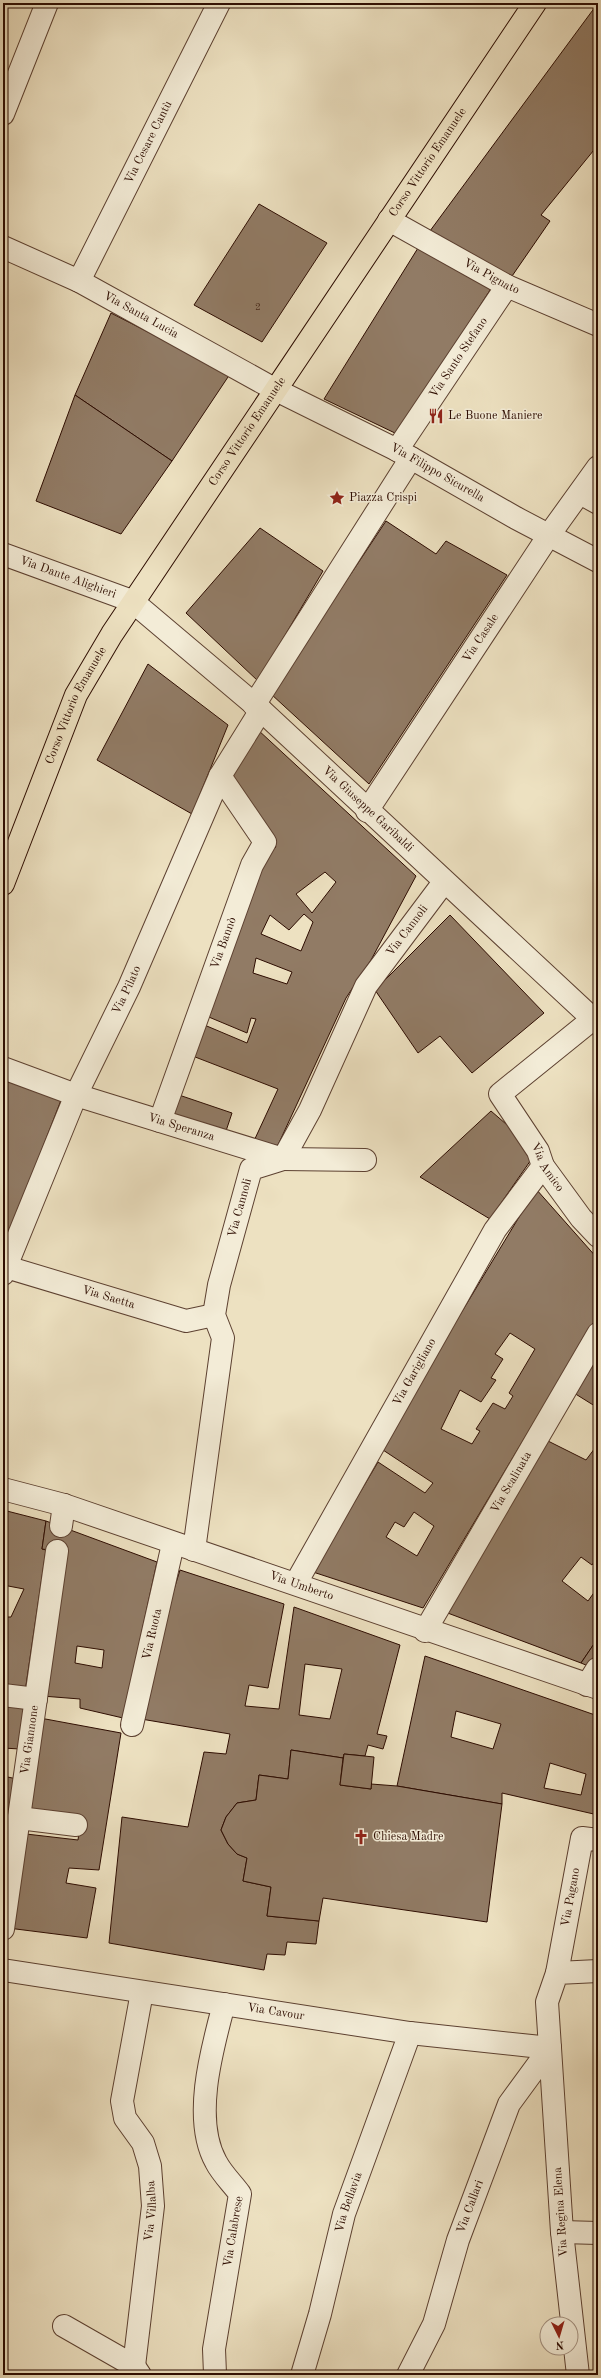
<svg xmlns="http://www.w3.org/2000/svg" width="601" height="2378" viewBox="0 0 601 2378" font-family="'Old Standard TT',serif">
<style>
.building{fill:#917b65;stroke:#2d0c01;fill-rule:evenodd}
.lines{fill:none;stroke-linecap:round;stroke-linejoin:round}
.lane-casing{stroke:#5d4131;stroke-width:24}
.street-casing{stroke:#5d4131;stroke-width:24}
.primary-casing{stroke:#2d0c01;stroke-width:24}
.lane{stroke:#f3ecd7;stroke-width:22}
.street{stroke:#f3ecd7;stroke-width:22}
.primary{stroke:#ede1c1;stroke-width:22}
.labels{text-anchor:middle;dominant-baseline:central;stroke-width:3;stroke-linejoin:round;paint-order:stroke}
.number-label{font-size:10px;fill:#46281a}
.street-label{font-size:12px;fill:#2d0c01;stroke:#f3ecd7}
.poi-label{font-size:12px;fill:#2d0c01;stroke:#f3ecd7;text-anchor:start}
</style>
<rect width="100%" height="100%" fill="#ede1c1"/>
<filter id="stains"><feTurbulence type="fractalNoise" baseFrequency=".005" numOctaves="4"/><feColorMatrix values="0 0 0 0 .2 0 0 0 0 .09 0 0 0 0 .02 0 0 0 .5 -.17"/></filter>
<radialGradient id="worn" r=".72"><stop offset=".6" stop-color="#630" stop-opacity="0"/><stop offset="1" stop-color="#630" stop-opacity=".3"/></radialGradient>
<g class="building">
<polygon points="598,3 598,145 541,215 550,221 510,279 427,235"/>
<polygon points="259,204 327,243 262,342 194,305"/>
<polygon points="418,248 494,284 397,434 324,399"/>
<polygon points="111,313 230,374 172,461 75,395"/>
<polygon points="75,395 172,461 121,534 36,501"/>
<polygon points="386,521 436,554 446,541 507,575 369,784 271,694"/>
<polygon points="260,528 323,571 258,681 186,613"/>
<polygon points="148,664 228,725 192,814 97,760"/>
<path d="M257,729l159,147 -45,84 -25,38 -68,147 -9,4 -16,-6 25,-54 -88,-34 12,-31 45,19 9,-24 -5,-1 -4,15 -43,-18 54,-151 18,-17 -49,-72zM325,872l11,10 -24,31 -16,-19zM304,914l9,8 -12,29 -40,-17 9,-19 19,15zM256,958l36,14 -5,12 -34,-11z"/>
<polygon points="450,915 544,1013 472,1073 440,1036 418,1053 375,990"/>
<polygon points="3,1075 63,1095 3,1250"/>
<polygon points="176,1094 232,1113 225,1134 169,1115"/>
<polygon points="491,1111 521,1137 533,1157 490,1219 420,1177"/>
<path d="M536,1189l62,70v56l-175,293 -110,-36 65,-110 47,31 8,-10 -50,-33 43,-79zM510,1333l25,16 -26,44 4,3 -8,13 -12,-6 -17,26 4,2 -8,13 -31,-15 19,-39 21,12 15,-22 -5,-2 12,-19 -8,-5zM414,1512l20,14 -17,30 -31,-19 9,-15 9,5z"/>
<polygon points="598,1353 598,1408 574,1393"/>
<polygon points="546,1440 586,1460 598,1444 598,1556 592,1565 581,1557 562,1581 588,1601 598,1587 598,1638 581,1663 445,1612"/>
<polygon points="3,1510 46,1521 42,1549 46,1550 25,1692 3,1689 3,1617 11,1617 24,1589 3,1585"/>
<path d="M46,1521l111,41 -34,156 -43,-10v-9l-38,-3 20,-144 -20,-3zM77,1646l27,4 -2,18 -27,-5z"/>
<path d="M180,1570l104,34 -16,84 -19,-3 -4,21 34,3 15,-102 106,38 -23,89 10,2 -4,13 -15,-4 -3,11 -21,-2 -1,4 -52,-8 -3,29 -29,-4 -3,25 -19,3 -11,14 -5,13 7,14 9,10 10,4 -4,23 28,6 -4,29 52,5 -3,23 -29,-2 -2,13 -18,-1 -3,16 -155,-27 13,-126 66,10 16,-75 22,2 4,-20 -89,-15 14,-68zM305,1664l37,5 -12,50 -31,-4z"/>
<polygon points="598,1638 598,1670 581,1663"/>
<path d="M425,1656l173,60v99l-96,-22v11l-105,-18zM456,1711l45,13 -8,25 -42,-12zM550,1763l36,11 -5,21 -37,-7z"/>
<polygon points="3,1700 26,1702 20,1749 3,1748"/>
<polygon points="40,1718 121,1733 99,1870 69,1868 66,1883 96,1888 87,1938 8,1928 26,1834 78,1840 81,1818 27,1809"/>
<polygon points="291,1750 343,1758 340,1785 371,1789 371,1784 397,1786 502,1804 487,1922 323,1898 319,1921 267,1916 271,1887 243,1881 247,1858 237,1854 228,1844 221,1830 226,1817 237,1803 256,1800 259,1775 288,1779"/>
<polygon points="344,1754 374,1757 371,1789 340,1785"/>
<polygon points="3,1776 17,1779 3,1858"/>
</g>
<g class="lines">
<defs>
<g id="lane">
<polyline points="580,493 598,503"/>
<polyline points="3,1695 36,1699"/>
<polyline points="19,1818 76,1825"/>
</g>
<g id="street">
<polyline points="3,114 47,3"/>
<path id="s1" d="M389,220l118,66 91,39"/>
<path id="s2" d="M3,247l76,34 197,109 121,60 119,68 82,43"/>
<path id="s3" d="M79,281l140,-278"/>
<path id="s4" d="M397,450l110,-164"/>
<path id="s5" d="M3,554l129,47 129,109 332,309 5,-4"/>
<polyline points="254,705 411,458"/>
<path id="s6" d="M367,811l182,-276 49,-68"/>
<path id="s7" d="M593,1019l-93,75 38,57 5,15 38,52 17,18"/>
<path id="s8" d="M3,1068l73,27 207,64 82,1"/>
<path id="s9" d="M160,1121l92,-256 13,-23 -45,-66"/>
<path id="s10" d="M3,1266l183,55 28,-6"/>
<path id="s11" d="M3,1274l73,-179 53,-108 91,-211 41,-66"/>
<path id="s12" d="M3,1489l61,16 534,183"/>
<polyline points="61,1526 64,1505"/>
<path id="s13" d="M194,1550l29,-212 -9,-23 5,-30 32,-116 32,-10 27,-49 56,-124 78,-104"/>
<path id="s14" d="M296,1583l199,-353 48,-64"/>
<path id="s15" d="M425,1631l173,-297"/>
<polyline points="587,1685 597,1669"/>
<path id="s16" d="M132,1725l41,-181"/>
<path id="s17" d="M3,1929l54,-378"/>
<path id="s18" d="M3,1970l407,63 140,15"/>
<path id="s19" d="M557,1973l25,-135 16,2"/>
<polyline points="562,2232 598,2233"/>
<polyline points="64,2326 134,2366 140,2375"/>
<path id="s20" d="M134,2366l19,-160 -3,-40 -7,-23 -18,-25 -3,-17 20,-109"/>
<path id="s21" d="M215,2374l-1,-25 26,-155c-7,-10 -18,-20 -24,-32 -24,-43 -4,-113 8,-158"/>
<path id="s22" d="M302,2375l18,-61 24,-100 66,-181"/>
<path id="s23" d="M408,2375l26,-51 24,-84 51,-136 41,-56"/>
<polyline points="578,2375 562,2232 547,2002 557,1973 598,1971"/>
</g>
<g id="primary">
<path id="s24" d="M3,884l73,-189 36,-61 423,-631"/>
</g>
</defs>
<use href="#lane" class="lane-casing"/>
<use href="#street" class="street-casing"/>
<use href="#primary" class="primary-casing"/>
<use href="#lane" class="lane"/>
<use href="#street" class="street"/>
<use href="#primary" class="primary"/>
</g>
<defs>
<symbol id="restaurant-bare" viewBox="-9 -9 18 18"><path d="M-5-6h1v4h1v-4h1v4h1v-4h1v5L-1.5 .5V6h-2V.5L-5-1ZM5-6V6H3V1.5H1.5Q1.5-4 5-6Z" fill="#8f2418" stroke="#f3ecd7" stroke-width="2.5" paint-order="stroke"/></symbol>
<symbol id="sight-bare" viewBox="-9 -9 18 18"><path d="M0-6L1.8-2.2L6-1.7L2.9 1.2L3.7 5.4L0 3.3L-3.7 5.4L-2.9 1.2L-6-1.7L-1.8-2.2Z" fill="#8f2418" stroke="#f3ecd7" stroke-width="2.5" paint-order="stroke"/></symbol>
<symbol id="church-bare" viewBox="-9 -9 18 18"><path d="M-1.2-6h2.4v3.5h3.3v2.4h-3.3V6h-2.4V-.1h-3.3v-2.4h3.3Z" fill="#8f2418" stroke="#f3ecd7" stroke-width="2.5" paint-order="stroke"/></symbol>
</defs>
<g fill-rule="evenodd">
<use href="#restaurant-bare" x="425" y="405" width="22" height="22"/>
<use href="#sight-bare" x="326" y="487" width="22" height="22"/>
<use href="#church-bare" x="350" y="1826" width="22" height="22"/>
</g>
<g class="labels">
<g class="number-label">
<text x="258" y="307">2</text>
</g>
<g class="street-label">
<text stroke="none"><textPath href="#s3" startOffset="155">Via Cesare Cantù</textPath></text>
<text stroke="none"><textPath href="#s24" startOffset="841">Corso Vittorio Emanuele</textPath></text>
<text stroke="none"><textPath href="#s1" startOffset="117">Via Pignato</textPath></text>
<text stroke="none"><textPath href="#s2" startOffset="154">Via Santa Lucia</textPath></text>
<text stroke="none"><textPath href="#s4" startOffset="111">Via Santo Stefano</textPath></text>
<text stroke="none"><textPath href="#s24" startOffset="517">Corso Vittorio Emanuele</textPath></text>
<text stroke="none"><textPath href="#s2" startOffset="490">Via Filippo Sicurella</textPath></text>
<text stroke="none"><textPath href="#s5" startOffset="69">Via Dante Alighieri</textPath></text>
<text stroke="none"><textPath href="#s6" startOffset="207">Via Casale</textPath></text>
<text stroke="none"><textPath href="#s24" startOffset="193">Corso Vittorio Emanuele</textPath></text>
<text stroke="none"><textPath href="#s5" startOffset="452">Via Giuseppe Garibaldi</textPath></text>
<text stroke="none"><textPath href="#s13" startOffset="684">Via Cannoli</textPath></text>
<text stroke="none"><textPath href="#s9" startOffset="189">Via Bannò</textPath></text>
<text stroke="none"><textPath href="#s11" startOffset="310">Via Pilato</textPath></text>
<text stroke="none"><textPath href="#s8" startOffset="188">Via Speranza</textPath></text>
<text stroke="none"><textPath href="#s7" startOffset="207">Via Amico</textPath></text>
<text stroke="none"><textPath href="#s13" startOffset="349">Via Cannoli</textPath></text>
<text stroke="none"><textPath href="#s10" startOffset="110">Via Saetta</textPath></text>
<text stroke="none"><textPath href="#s14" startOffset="242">Via Garigliano</textPath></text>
<text stroke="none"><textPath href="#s15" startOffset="172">Via Scalinata</textPath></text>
<text stroke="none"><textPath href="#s12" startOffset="314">Via Umberto</textPath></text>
<text stroke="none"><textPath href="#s16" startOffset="93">Via Ruota</textPath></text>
<text stroke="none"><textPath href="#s17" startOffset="191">Via Giannone</textPath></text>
<text stroke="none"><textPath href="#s19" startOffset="77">Via Pagano</textPath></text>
<text stroke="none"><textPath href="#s18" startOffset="276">Via Cavour</textPath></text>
<text stroke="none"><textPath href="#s22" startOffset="179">Via Bellavia</textPath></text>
<text stroke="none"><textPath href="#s23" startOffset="180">Via Callari</textPath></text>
<text stroke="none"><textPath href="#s20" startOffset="156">Via Villalba</textPath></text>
<text transform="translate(561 2212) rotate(-94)">Via Regina Elena</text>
<text stroke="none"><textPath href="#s21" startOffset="144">Via Calabrese</textPath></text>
</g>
<g class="poi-label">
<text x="448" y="416">Le Buone Maniere</text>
<text x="349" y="498">Piazza Crispi</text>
<text x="373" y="1837">Chiesa Madre</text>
</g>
</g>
<rect width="601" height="2378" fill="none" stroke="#ede1c1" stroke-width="16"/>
<rect x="4" y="4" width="593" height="2370" fill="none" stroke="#2d0c01" stroke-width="2"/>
<rect x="8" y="8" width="585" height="2362" fill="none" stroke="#2d0c01"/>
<g transform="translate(559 2336) rotate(175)"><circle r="19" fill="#f3ecd7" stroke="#a49281"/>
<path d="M0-3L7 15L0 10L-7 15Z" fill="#8f2418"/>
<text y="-6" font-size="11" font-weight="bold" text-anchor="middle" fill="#2d0c01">N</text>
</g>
<rect width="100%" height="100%" filter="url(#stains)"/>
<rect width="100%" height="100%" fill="url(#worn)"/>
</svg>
